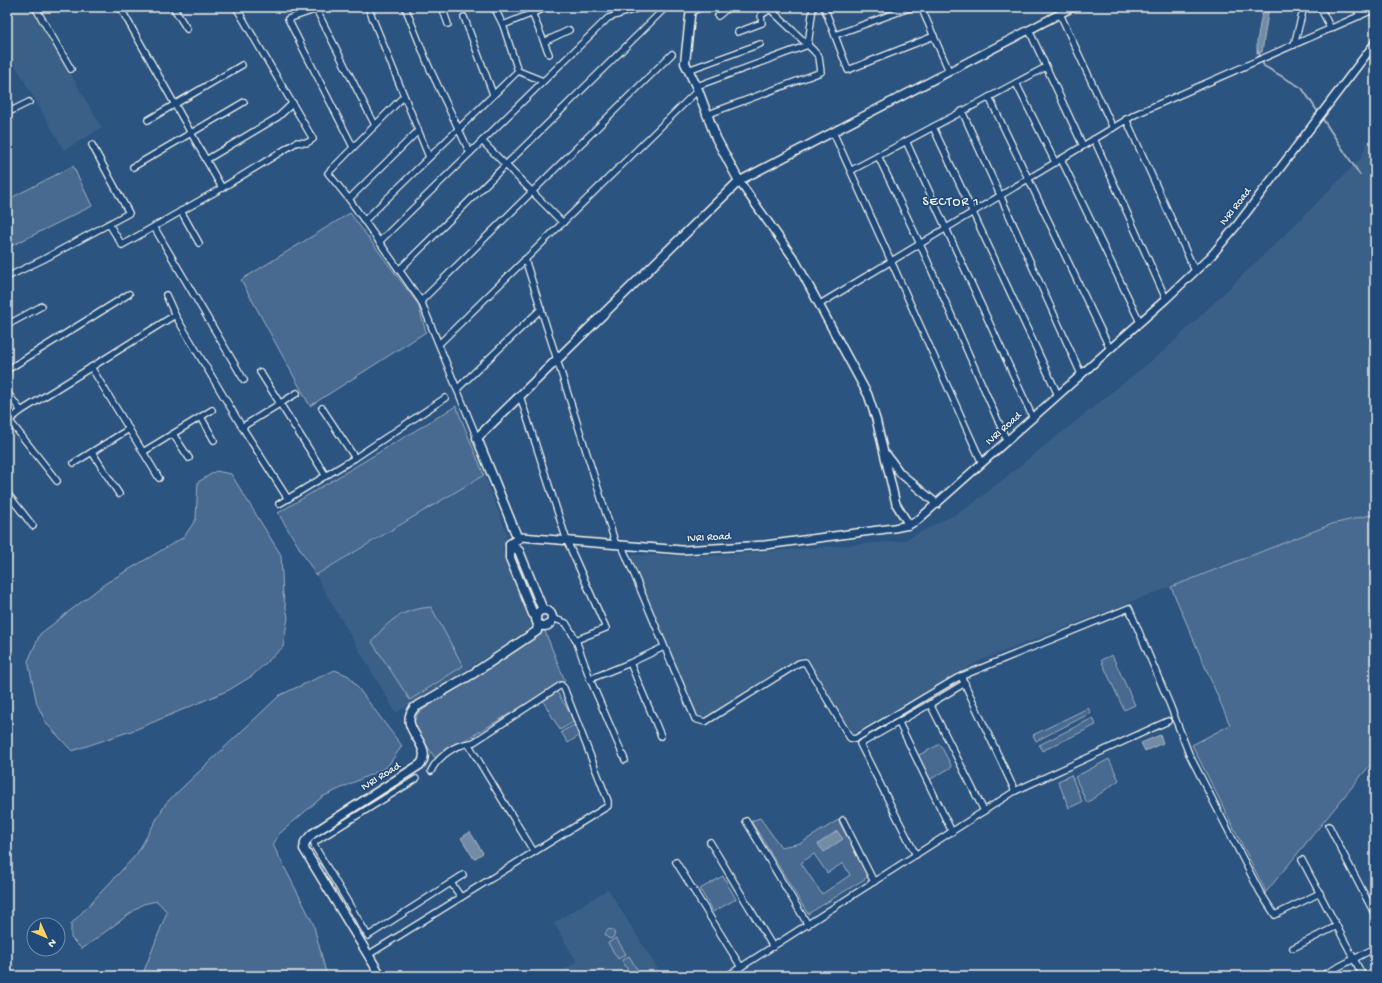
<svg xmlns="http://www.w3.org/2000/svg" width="1382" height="983" viewBox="0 0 1382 983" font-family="'Gochi Hand',sans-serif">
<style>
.built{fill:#3b6088}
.green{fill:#496b90;stroke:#9eaebc;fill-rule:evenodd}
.water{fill:#738ca6;stroke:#a7b4c0}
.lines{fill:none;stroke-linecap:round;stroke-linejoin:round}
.stream{stroke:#a7b4c0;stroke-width:2}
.minor-casing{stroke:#f4f1e8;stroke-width:8}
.tertiary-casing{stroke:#f4f1e8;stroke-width:10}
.secondary-casing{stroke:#f4f1e8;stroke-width:11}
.minor{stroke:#1f4a7a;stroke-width:5.5}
.tertiary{stroke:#1f4a7a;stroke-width:7}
.secondary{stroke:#1f4a7a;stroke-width:8}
.labels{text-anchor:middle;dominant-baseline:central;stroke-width:3.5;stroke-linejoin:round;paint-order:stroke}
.street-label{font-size:11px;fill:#f4f1e8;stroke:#1f4a7a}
.quarter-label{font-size:13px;letter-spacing:1px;fill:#f4f1e8;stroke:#1f4a7a}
</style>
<rect width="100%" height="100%" fill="#2c5481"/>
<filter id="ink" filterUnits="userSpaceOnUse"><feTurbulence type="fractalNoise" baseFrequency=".025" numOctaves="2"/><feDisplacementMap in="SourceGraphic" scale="8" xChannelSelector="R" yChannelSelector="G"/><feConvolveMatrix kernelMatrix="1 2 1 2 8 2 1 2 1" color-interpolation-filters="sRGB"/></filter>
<g filter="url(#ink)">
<g class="built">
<polygon points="7,7 32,7 102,128 64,150 7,51"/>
<polygon points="1375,124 1375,514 1332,524 979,661 853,734 807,658 802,656 702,718 697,715 630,559 633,555 710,556 903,541 966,509 1165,350 1301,219 1361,158"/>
<polygon points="484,475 507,534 502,550 533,621 530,630 396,713 316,576"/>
<polygon points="608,889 662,976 554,976 577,962 554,923"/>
</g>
<g class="green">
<polygon points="73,166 92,206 7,248 7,200"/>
<polygon points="350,213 418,304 426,332 310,406 241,280"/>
<polygon points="456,406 484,475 316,575 278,513"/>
<polygon points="216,471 231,474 281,555 283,594 288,617 283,647 252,676 229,690 137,729 72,751 46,723 37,704 28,661 40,634 106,583 184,537 196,519 198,482"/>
<polygon points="1375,514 1375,759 1266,892 1192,745 1230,725 1171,587 1332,524"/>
<path d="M431,607l32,59 -53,34 -38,-58c17,-23 30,-32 59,-35z"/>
<polygon points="544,629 565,681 435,758 413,724 418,713"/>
<polygon points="1112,655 1135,705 1124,710 1101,660"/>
<polygon points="335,670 349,676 402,746 387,767 322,797 279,834 273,845 313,923 327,976 142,976 167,912 157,901 143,904 82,949 71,938 71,924 136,855 166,803 280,695"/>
<polygon points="557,692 575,721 560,730 543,701"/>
<polygon points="1088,708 1091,713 1036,741 1033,735"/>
<polygon points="1093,718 1096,725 1042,751 1039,745"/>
<polygon points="574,725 580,735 568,743 561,732"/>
<polygon points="940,744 952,767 929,780 917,756"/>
<polygon points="1109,759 1119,780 1087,803 1075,777"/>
<polygon points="1071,775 1082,802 1069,808 1058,781"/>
<path d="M760,818l21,29 20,-4 37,-23 30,57 -60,37 -57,-93zM814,854l13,19 16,-10 7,12 -28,19 -21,-31z"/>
<polygon points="723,876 736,899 713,912 700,889"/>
<circle cx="610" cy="934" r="4.5"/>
<polygon points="616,938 626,954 618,959 608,943"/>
<polygon points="629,956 638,971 631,975 622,960"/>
</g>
<g class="water">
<polygon points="1263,7 1269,7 1262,52 1257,54 1257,41"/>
<polygon points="1160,735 1163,743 1145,751 1141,743"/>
<polygon points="837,831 843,839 824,852 818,844"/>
<polygon points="470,832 483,853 474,859 461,838"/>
</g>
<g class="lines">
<polyline class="stream" points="1258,51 1264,66 1302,88 1360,175"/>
<defs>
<g id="minor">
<polyline points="35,7 71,69"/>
<polyline points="173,7 187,29"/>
<polyline points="323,7 288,19 353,147"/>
<polyline points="368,7 429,157"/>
<polyline points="405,7 429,67 470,153"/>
<polyline points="442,7 448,24"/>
<polyline points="494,7 503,25 518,71"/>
<polyline points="824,7 848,70 934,36"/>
<polyline points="921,7 949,71"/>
<polyline points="1320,7 1331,29"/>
<polyline points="1356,7 1360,16"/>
<polyline points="316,9 375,125"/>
<polyline points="690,13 701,7"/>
<polyline points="1060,14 1113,128"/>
<polyline points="533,15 544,42 569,30"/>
<polyline points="718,16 729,7"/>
<polyline points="464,17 493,94"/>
<polyline points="503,25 548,7"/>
<polyline points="1029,30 1083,146"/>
<polyline points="738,32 762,23 761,15 769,10"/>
<polyline points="835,35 912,7"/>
<polyline points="544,42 549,54"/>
<polyline points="808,45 813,7"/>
<polyline points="1294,45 1304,7"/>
<polyline points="688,70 760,44"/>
<polyline points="1016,83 1055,162"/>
<polyline points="697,86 808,45"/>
<polyline points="989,97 1110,349"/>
<polyline points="962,111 1081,374"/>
<polyline points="7,113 29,102"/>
<polyline points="706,115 821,72 819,57 813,50 768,7"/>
<polyline points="1126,119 1195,271"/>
<polyline points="148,120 242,65"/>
<polyline points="933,127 1058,395"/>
<polyline points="418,131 349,199 421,301 477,438"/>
<polyline points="833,132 982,463"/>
<polyline points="1094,139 1166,299"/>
<polyline points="482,141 563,223"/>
<polyline points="906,141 1033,418"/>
<polyline points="878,156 920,244 1007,441"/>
<polyline points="1061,159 1140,322"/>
<polyline points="206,160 278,117 293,103"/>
<polyline points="133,167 244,102"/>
<polyline points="852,170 1046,67"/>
<polyline points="222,188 297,142 307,143 313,139 236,7"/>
<polyline points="349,199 328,173 404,96"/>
<polyline points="181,211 199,243"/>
<polyline points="364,221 518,71 543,81"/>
<polyline points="109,224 122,245 222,188 120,7"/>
<polyline points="154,227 244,380"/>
<polyline points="379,242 608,18 642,7"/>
<polyline points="525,259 616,545"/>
<polyline points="399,270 666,7"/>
<polyline points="7,277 44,259 129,213 92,145"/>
<polyline points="166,295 175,315 242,427 297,393"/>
<polyline points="421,301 672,54"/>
<polyline points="820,304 1136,114 1375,9"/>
<polyline points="7,325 42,306"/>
<polyline points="439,344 698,90"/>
<polyline points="91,367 159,478"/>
<polyline points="7,370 129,294"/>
<polyline points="260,372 326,476"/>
<polyline points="457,389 541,309"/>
<polyline points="7,392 21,411 7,422"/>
<polyline points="520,396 567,541 606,628 576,640"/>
<polyline points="322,408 355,458"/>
<polyline points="21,411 175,315"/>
<polyline points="201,417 214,440"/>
<polyline points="9,420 57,481"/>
<polyline points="242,427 288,499"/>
<polyline points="173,434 189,458"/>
<polyline points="92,452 119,494"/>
<polyline points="143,452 212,410"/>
<polyline points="74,463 129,429"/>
<polyline points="7,493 33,526"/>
<polyline points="279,504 355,458 445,398"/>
<polyline points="622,546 695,719 705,722 799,663 805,662 850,738 855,739 957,678 1129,608 1170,705 1189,754 1260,892 1275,915 1320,893"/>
<polyline points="552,618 566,623 576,640 590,679 625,760"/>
<polyline points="630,663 661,736"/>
<polyline points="961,676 1015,791"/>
<polyline points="590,679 630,663 664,647"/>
<polyline points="930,704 965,683"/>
<polyline points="899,723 952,832"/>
<polyline points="469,745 534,852"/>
<polyline points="416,779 316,841 314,843 315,847 368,936 463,875"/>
<polyline points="843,820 874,882"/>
<polyline points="746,821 808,925"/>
<polyline points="1329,826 1375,915"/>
<polyline points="710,842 773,947"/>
<polyline points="916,855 860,744 930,704 984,811"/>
<polyline points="1302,860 1363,976"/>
<polyline points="676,862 741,967"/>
<polyline points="451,883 461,897"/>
<polyline points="1293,948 1337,926"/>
<path d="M368,955l240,-149v-5l-44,-113 -3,-3 -87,57c-5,2 -8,1 -12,3 -12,3 -26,15 -31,26"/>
<polyline points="727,976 1015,791 1168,721"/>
<polyline points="1321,976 1375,948"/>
</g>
<g id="tertiary">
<polyline points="887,455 900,473 937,504"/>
<polyline points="909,525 896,504 876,419 868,395 795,260 739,181 1073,7"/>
<polyline points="518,539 521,537 682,550 765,545 894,528 909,525 918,520 1166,299 1211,256 1237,225 1375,43"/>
</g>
<g id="secondary">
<polyline points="510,544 519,551 543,610"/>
<circle cx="544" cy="618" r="8"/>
<polyline points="536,616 533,614 510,558 510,544 518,539 477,438 739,181 716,138 698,90 685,63 691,7"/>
<path d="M381,976l-77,-127 1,-7 7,-8 109,-70c13,-20 -24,-35 -7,-56l60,-35 63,-42 1,-7"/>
</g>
</defs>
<use href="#minor" class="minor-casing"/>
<use href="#tertiary" class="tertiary-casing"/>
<use href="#secondary" class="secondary-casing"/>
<use href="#minor" class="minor"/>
<use href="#tertiary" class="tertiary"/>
<use href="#secondary" class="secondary"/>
</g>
</g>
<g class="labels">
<g class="street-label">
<text transform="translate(1236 207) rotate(-52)">IVRI Road</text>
<text transform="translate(1004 429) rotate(-42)">IVRI Road</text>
<text transform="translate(709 538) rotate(-3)">IVRI Road</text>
<text transform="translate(381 777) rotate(-32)">IVRI Road</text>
</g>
<g class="quarter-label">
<text x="951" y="202">SECTOR 1</text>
</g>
</g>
<rect width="1382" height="983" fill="none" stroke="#1f4a7a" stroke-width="24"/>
<rect x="12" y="12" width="1358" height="959" fill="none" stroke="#f4f1e8" stroke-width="1.5" filter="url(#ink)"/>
<g transform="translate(46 937) rotate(135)"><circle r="19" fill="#1f4a7a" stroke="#748da6"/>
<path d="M0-3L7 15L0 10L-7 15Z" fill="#ffd166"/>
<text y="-6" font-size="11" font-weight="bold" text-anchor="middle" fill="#f4f1e8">N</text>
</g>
</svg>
